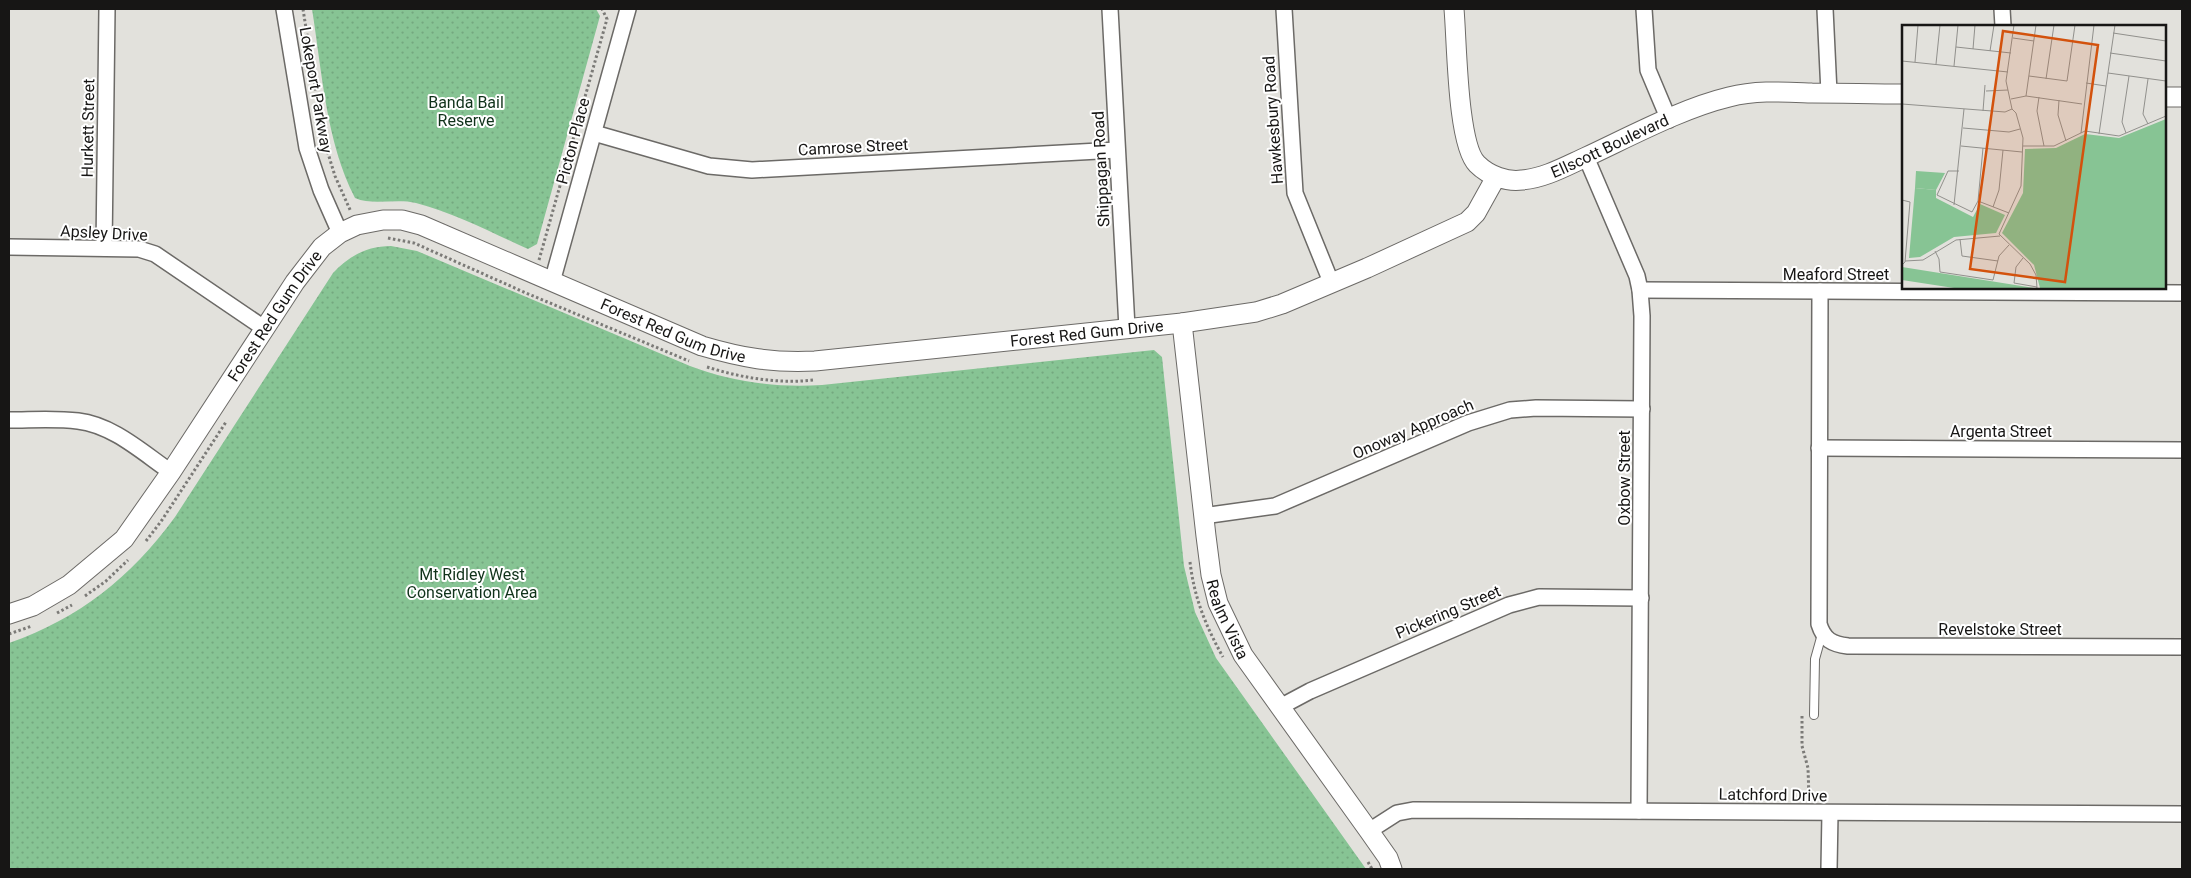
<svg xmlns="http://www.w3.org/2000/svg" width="2191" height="878" viewBox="0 0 2191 878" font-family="Roboto,sans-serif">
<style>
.grass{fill:url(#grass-dots)}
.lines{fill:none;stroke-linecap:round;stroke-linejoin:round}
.service-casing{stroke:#6c6a67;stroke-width:10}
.minor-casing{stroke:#6c6a67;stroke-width:18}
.tertiary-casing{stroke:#6c6a67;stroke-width:21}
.path{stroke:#7b7a77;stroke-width:3;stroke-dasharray:2.5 2.5;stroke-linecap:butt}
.service{stroke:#fff;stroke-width:8}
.minor{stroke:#fff;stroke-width:15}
.tertiary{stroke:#fff;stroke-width:19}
.labels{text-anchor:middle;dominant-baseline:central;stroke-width:4;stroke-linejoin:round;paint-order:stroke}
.street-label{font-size:16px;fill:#171615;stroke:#fff}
.park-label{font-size:16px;fill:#10321a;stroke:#fff}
.inset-road{fill:none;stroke:#91908c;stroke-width:1}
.view{fill:#d3520d;fill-opacity:0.15;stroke:#d3520d;stroke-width:2.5}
.inset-edge{fill:none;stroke:#171615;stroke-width:2.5}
</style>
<defs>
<pattern id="grass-dots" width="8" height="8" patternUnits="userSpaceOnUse" patternTransform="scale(1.25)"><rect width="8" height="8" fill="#87c494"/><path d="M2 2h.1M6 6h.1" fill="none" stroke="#74a87f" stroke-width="1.8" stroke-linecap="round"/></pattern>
</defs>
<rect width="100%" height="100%" fill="#e2e1dc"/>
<g class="grass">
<path d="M312,9h284l4,7 -63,228 -9,5c-36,-16 -73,-36 -112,-46 -20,-5 -43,3 -61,-5 -29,-56 -33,-127 -43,-189z"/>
<path d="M391,246l26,5 273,115c43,16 86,22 132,19l332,-35 8,7 22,209 11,46 21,46 150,211h-1357v-226c71,-25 121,-65 166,-126l158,-244c16,-17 34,-27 58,-27z"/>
</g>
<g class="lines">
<defs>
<polyline id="service" points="1814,715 1815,659 1822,634"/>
<g id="minor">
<polyline points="284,9 307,148 321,190 340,233"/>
<polyline points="1110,9 1127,328"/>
<polyline points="1284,9 1295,193 1331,282"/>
<polyline points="1644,9 1648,70 1669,120"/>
<polyline points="1825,9 1829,93"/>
<polyline points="2002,9 2003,26"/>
<polyline points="594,133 709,166 752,170 1117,150"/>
<polyline points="1586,157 1637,276 1640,290 1642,316 1639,811"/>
<polyline points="9,247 139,249 155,254 264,328"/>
<polyline points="104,248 107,9"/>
<polyline points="552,282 628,9"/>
<polyline points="1640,290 2182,293"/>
<path d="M1820,291l-1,333c5,16 13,20 29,22l334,1"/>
<path d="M9,420c22,0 46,-2 69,1 35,4 65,32 93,51"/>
<polyline points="1819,448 2182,450"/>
<polyline points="1203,516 1275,506 1468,423 1510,410 1536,408 1642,409"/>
<polyline points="1280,707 1310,691 1509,605 1539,597 1641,598"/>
<polyline points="1369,831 1397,813 1413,810 2182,814"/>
<polyline points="1829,869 1830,813"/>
</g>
<g id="tertiary">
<path id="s1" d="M1454,9c3,32 3,135 23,155 12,12 30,18 45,16 23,-2 44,-14 64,-23 45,-21 97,-49 143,-60 28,-7 55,-5 83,-4 31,0 61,1 92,1"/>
<polyline points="2165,97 2182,97"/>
<path id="s2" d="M1182,323l24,213 5,39 7,28 25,52 126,176 19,27 4,11"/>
<path id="s3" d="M9,614l24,-8 36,-21 55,-46 47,-67 124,-190 27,-35 18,-14 17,-8 26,-5h19l19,5 281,121c41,12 70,17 113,15l367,-38 74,-11 26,-8 85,-36 100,-46 9,-9 20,-36"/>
</g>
</defs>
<use href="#service" class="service-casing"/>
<use href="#minor" class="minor-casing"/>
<use href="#tertiary" class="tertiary-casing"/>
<g class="path">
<polyline points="303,9 323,137 335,176 351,212"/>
<polyline points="388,238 414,243 526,293 689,361"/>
<polyline points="539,260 607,19 602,9"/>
<path d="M707,367c35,11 71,17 107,13"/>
<polyline points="146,541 162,520 226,422"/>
<path d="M1190,562c4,35 16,65 33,95"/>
<polyline points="85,596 106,581 128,560"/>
<polyline points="57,613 72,605"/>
<polyline points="9,634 32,626"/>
<polyline points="1802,716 1802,746 1808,768 1809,798"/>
<polyline points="1368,862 1372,869"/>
</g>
<use href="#service" class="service"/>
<use href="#minor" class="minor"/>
<use href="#tertiary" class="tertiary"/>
</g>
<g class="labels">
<g class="street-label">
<text transform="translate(316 90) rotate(80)">Lokeport Parkway</text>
<text transform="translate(1273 120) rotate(-94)">Hawkesbury Road</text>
<text transform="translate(88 128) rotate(-89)">Hurkett Street</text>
<text transform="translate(573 141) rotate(-75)">Picton Place</text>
<text stroke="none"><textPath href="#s1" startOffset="302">Ellscott Boulevard</textPath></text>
<text transform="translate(853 147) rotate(-3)">Camrose Street</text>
<text transform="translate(1101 169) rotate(-93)">Shippagan Road</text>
<text transform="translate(104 233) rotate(3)">Apsley Drive</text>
<text x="1836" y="274">Meaford Street</text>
<text stroke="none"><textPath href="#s3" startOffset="408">Forest Red Gum Drive</textPath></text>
<text stroke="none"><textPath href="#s3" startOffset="872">Forest Red Gum Drive</textPath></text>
<text stroke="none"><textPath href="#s3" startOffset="1292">Forest Red Gum Drive</textPath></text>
<text transform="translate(1413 429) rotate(-23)">Onoway Approach</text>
<text x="2001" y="431">Argenta Street</text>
<text transform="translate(1624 478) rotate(-90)">Oxbow Street</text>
<text transform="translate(1448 612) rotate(-23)">Pickering Street</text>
<text stroke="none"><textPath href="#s2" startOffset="301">Realm Vista</textPath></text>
<text x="2000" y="629">Revelstoke Street</text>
<text transform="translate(1773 795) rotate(1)">Latchford Drive</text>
</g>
<g class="park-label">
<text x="466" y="102">Banda Bail<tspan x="466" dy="18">Reserve</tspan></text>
<text x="472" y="574">Mt Ridley West<tspan x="472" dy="18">Conservation Area</tspan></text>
</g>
</g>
<g transform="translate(1902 25)">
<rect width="264" height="264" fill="#e2e1dc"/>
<path d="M264,94v169h-126l-6,-23 -32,-32 21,-40 2,-44 31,-1 29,-14 34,4zM13,163l21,2v8l37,19 7,-13 25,11 -9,18 -42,4 -34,20 -11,1z" fill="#87c494"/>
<path d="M14,146l29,2 -9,17 -21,-2zM0,242l132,21h-80l-52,-8z" fill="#87c494"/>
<path class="inset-road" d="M211,8l53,8M111,13l21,3M54,22l55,6M71,24l2,-24M88,26l4,-26M208,28l56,8M0,36l106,11M13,37l3,-37M34,39l4,-39M52,41l4,-41M206,48l58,8M127,51l38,5 8,-56M144,54l8,-54M184,58l20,3M84,66l22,-1M124,71l10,-71M137,72l-2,14 7,35M109,74l15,-3 56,8M157,75l-1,15 8,26M0,79l103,8 7,-3M110,84l4,4 7,25 -2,48 -22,48 31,30 6,11 1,13M110,84l-6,-28 8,-56M81,86l2,-26M246,99l-5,-10 5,-35M61,103l46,4 11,-3M179,108l13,-108M224,108l-4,-11 7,-46M197,109l16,-109M59,121l61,6M121,121h31l31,-15 34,5 47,-20M57,146h-11l-11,24 35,17 6,-11 5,-53M0,175l8,2 -5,60 -3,3M76,176l31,12M52,180l10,-96M91,182l6,-17 4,-40M58,214l2,17 36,5M33,226l4,8 1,13 53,8 6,-24 10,-11M121,233l-7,9 -2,16 23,4M3,236l18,-1 33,-20 44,-4"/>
<path class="view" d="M101,6l95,14 -33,237 -95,-13z"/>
<rect width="264" height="264" class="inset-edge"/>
</g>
<rect width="2191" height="878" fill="none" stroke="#171615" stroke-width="20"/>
</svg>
